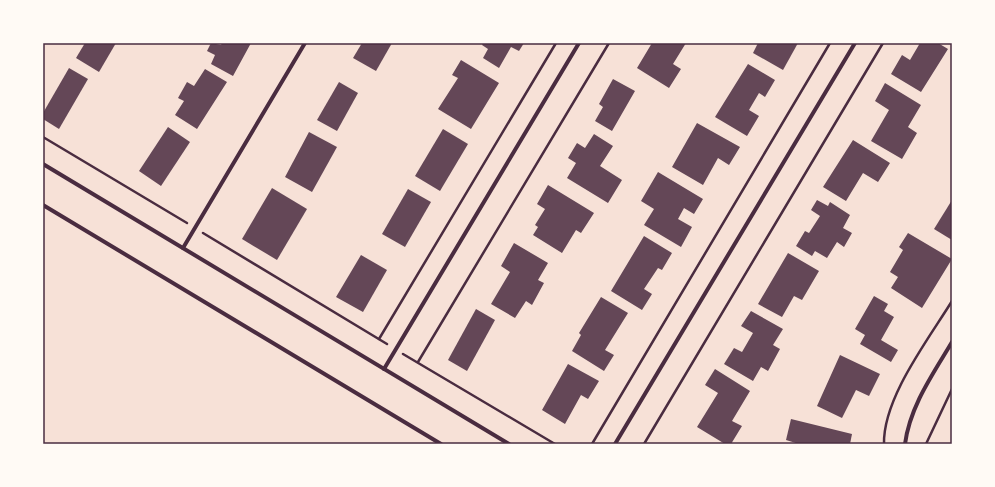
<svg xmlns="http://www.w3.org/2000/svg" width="995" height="487" viewBox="0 0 995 487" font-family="'Libre Baskerville',serif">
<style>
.building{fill:#644757}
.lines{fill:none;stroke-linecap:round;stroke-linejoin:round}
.path{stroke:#4a2c40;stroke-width:2.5}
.minor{stroke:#4a2c40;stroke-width:4}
.neatline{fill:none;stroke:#4a2c40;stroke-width:1.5}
</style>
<rect width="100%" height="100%" fill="#f7e1d7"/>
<g class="building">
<polygon points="85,43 116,43 99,72 76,58"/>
<polygon points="211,43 221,45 222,43 251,43 233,76 211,64 215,55 207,51"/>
<polygon points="362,43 392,43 376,71 353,58"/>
<polygon points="483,43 524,43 519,51 511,47 499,68 483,58 488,49 482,45"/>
<polygon points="652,43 686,43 673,64 681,69 669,88 637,68"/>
<polygon points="758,43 798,43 783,70 753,53"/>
<polygon points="920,43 938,43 948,49 921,92 891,74 902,55 910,60"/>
<polygon points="461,60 499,83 471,129 438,109 458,78 452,75"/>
<polygon points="748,64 775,80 765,97 759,93 749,110 759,116 747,136 715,117"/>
<polygon points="69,68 88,79 59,129 43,119 43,113"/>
<polygon points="205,69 227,82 197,129 175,115 184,101 178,98 187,82 194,86"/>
<polygon points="613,79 635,91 612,131 595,121 603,107 599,104"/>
<polygon points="339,82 358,93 337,131 317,120"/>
<polygon points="885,83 921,105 908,127 917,133 902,159 871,141 889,110 875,101"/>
<polygon points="697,123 740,147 729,165 718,158 703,185 672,167"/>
<polygon points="168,127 190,142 161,186 139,171"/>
<polygon points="443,129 468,144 440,191 415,176"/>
<polygon points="309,132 337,147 312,192 285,177"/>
<polygon points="594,134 613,146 600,166 622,180 608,203 567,178 576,163 568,158 577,143 585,148"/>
<polygon points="853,140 890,163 878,182 863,173 846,201 823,187"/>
<polygon points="658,172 703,199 694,214 684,208 678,219 692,227 681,247 644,225 654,209 641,201"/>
<polygon points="548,185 594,213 581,233 576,230 562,253 533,235 538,227 535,225 545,209 537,204"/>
<polygon points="272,188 307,209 277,260 242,239"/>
<polygon points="408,189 431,202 405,247 382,234"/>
<polygon points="817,200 828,206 830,202 850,215 843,228 852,233 844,247 837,242 827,258 815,251 812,256 796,246 805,231 809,233 820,216 811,210"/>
<polygon points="952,200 952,240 934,229"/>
<polygon points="908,233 952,259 922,308 891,288 898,277 890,272 903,250 899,247"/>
<polygon points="644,236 672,253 662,270 658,268 644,289 652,294 642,310 611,291"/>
<polygon points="514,243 548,263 538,280 544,283 532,305 526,301 515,318 491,304 510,272 501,266"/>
<polygon points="788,253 819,271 802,300 794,296 782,317 758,304"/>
<polygon points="361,255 387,270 363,312 336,297"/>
<polygon points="874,296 888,304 884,311 894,317 881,340 898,350 891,362 860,344 865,335 855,329"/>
<polygon points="601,297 628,313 605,350 614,355 604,371 572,351 581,335 579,333"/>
<polygon points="476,309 495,320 467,371 448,360"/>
<polygon points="751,311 783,329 773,345 780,349 768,371 761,367 753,381 724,364 734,348 742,352 753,333 741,326"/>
<polygon points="840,355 880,374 869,396 856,390 842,418 817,406"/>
<polygon points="568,364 599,381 588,399 581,395 565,424 542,410"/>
<polygon points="715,369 750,391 732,421 742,426 731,444 725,444 697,427 718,393 705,385"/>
<polygon points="791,419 852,434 850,444 799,444 786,440"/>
</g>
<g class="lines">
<g class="path">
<polyline points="43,137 187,223"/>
<polyline points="203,233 387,344"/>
<polyline points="379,339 556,43"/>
<polyline points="403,354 555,444"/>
<polyline points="418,362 609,43"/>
<polyline points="592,444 830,43"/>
<polyline points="644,444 883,43"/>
<path d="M884,444c-1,-46 44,-104 68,-143"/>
<polyline points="926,444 952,389"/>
</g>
<g class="minor">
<polyline points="43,164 509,444"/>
<polyline points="43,205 441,444"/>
<polyline points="183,248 305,43"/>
<polyline points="384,369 579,43"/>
<polyline points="615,444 855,43"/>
<path d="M905,444c5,-38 28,-70 47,-102"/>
</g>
</g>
<rect width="995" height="487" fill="none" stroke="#fffaf5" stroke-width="88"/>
<rect x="44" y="44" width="907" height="399" class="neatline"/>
</svg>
